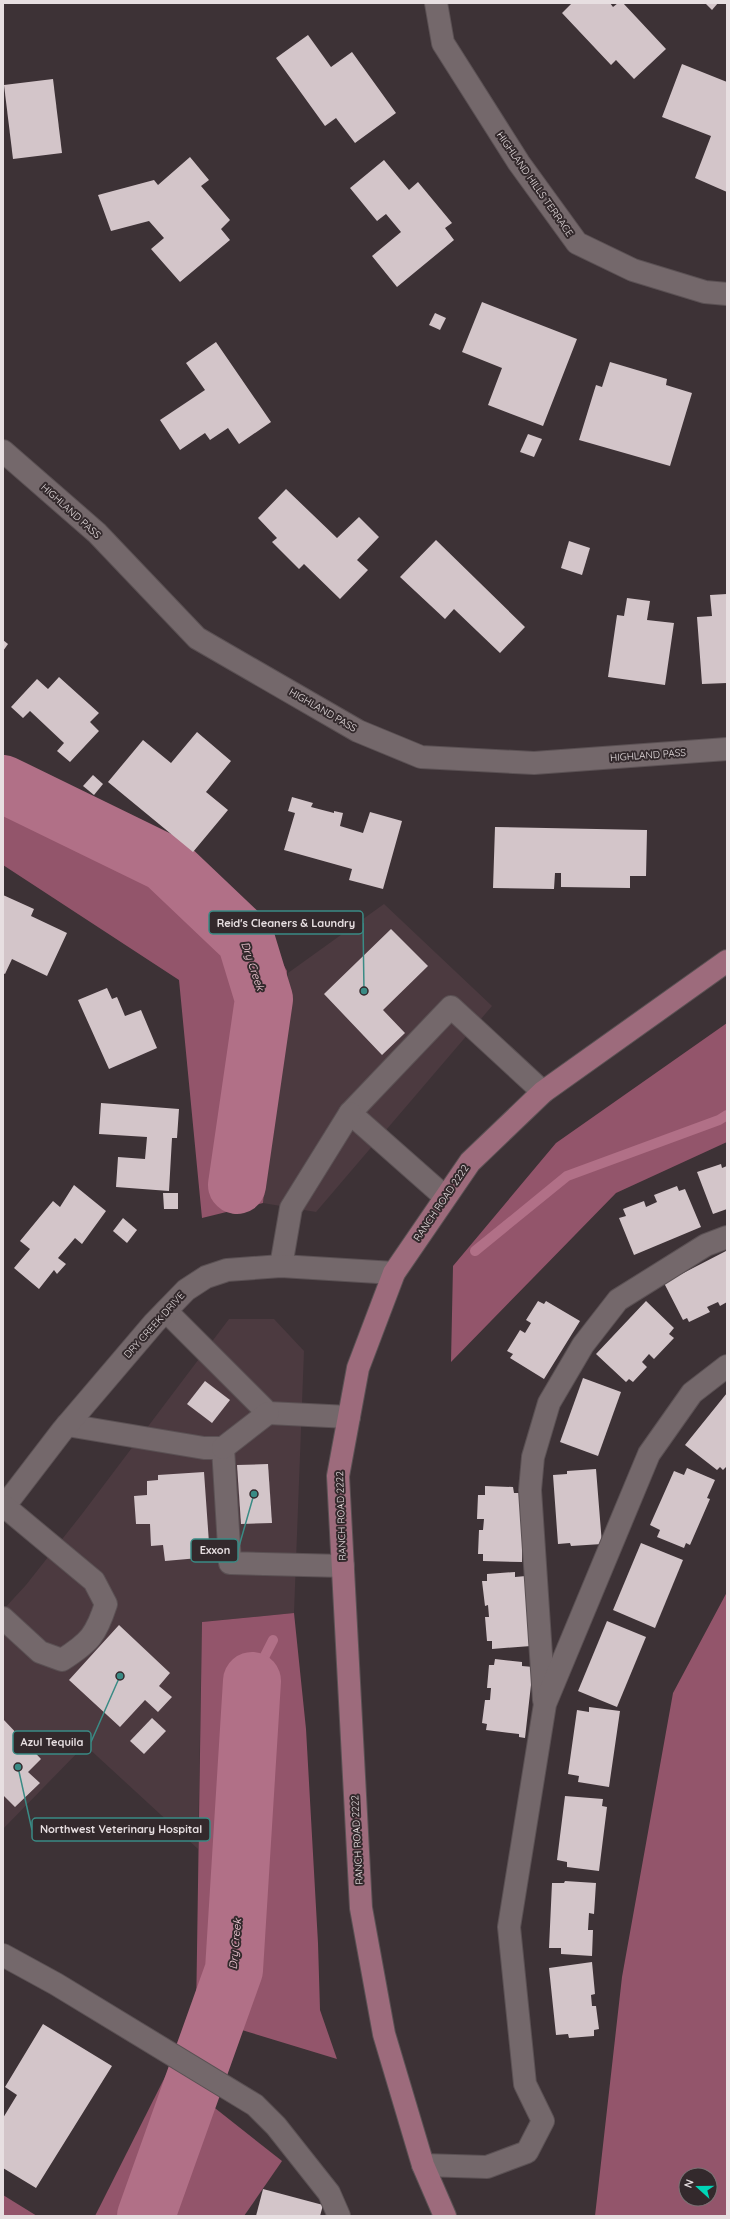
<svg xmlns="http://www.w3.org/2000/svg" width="730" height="2219" viewBox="0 0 730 2219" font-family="Quicksand,sans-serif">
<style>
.built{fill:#4c3a40}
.forest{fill:#93556b;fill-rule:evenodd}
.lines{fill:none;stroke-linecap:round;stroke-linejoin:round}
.stream{stroke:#b17087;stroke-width:10}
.river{stroke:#b17087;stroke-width:58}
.building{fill:#d3c5c9}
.minor-casing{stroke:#5b5154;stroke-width:24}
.major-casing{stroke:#5b5154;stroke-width:24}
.minor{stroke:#74686b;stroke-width:22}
.major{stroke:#9d6b7c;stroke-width:22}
.labels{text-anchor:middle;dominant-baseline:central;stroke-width:4;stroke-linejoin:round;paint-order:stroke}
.street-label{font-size:10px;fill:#e7dfe1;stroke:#33292c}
.water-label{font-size:11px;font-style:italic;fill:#f6cfdb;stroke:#33292c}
.leader{fill:none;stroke:#3a8b85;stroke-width:1.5}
.callout-dot{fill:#3a8b85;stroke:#33292c;stroke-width:1.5}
.callout{fill:#33292c;stroke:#3a8b85;stroke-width:1.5}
.callout-label{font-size:11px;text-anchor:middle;font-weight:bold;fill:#e7dfe1}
</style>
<rect width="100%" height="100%" fill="#3d3236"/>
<g class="built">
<polygon points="384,904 492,1006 316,1212 263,1203 288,973"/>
<polygon points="229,1319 274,1319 304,1351 294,1613 202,1622 198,1849 85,1745 3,1829 3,1610 26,1585 82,1514"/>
</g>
<g class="forest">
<polygon points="3,762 188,861 248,903 287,971 263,1203 202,1218 179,980 3,865"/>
<polygon points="727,1023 727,1142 616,1193 451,1362 453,1266 556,1143"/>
<path d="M727,1592v624h-132l27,-239 51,-284zM686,2175h24v24h-24z"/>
<polygon points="294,1613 306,1729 318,1943 320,2010 337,2059 196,2016 202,1622"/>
<polygon points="168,2071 282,2161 244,2216 95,2216"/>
<polygon points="3,2195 37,2216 3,2216"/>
</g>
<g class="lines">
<g class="stream">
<polyline points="475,1251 567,1176 719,1120 727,1115"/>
<polyline points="252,1681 273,1640"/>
</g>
<g class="river">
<polyline points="3,784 165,863 246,940 264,999 237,1185"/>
<polyline points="146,2216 234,1970 252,1681"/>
</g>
</g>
<g class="building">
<polygon points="572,3 610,3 613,7 618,3 623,3 666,49 634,79 616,60 611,65 562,13"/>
<polygon points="705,3 718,3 712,10"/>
<polygon points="308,35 331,67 352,52 396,113 355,143 336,118 325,126 276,58"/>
<polygon points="682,64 727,82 727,192 695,178 711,136 662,117"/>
<polygon points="53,79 62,153 13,159 4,85"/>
<polygon points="190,157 209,180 201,186 230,220 221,229 230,240 180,282 151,249 164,238 149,221 111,231 98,195 154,180 158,185"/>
<polygon points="384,160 409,190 418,182 452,223 445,228 454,240 397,287 372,256 401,232 386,214 377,221 350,188"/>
<polygon points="482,302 577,339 543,426 488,405 502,368 462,352"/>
<polygon points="435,313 446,318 440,330 429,325"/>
<polygon points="216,342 271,422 239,444 228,428 210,440 205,433 180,450 160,420 205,390 186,363"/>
<polygon points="610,362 667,379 666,385 692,393 670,466 579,440 596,385 602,387"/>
<polygon points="528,434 542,439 534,457 520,452"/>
<polygon points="286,489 337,538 359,517 379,537 357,560 368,570 340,599 304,564 299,569 272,542 277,538 258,518"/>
<polygon points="436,540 525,627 500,653 454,609 445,619 400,577"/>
<polygon points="569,541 590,548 582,575 561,568"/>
<polygon points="727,594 727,683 702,684 697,617 712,616 710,595"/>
<polygon points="627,598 650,601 647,620 674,623 665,685 608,677 617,615 624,616"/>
<polygon points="3,640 8,644 3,651"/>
<polygon points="59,677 99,713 90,722 99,731 70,762 57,751 64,743 30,711 23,718 11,707 37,679 48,689"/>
<polygon points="197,732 231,761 206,792 228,810 193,852 108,782 143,740 171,763"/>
<polygon points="93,775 103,784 94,795 83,786"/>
<polygon points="292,797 313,803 311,807 334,813 334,811 343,813 340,826 363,833 370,812 402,821 383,889 349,880 352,869 284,850 295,813 288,811"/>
<polygon points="495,827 647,830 646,876 630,876 630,888 561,887 561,873 555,873 554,889 493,888"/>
<polygon points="3,895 34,909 31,916 67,933 47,976 12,959 5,974 3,973"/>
<polygon points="391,929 428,966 383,1010 405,1033 382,1055 324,994"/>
<polygon points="107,988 112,999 117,997 125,1016 141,1010 157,1048 109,1069 78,1000"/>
<polygon points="101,1103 179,1109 177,1138 172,1138 169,1191 116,1187 118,1157 145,1159 147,1137 99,1134"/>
<polygon points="721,1164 722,1168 727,1166 727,1209 713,1214 697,1172"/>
<polygon points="74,1185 106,1211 82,1244 75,1238 58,1258 66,1264 57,1274 54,1270 39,1289 14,1268 30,1249 20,1241 53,1201 60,1207"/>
<polygon points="677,1186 679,1191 685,1189 701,1227 634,1255 619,1218 626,1216 623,1209 644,1201 646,1207 657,1202 654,1195"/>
<polygon points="163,1193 178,1193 178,1209 164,1209"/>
<polygon points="123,1218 137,1230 127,1243 113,1231"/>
<polygon points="726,1251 727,1302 720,1306 718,1302 707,1307 710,1312 689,1322 687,1318 683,1320 664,1283"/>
<polygon points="538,1301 544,1304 546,1301 580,1321 544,1379 510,1358 513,1354 507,1351 520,1330 525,1333 531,1323 526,1320"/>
<polygon points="646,1301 674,1328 669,1334 674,1338 654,1359 649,1354 642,1362 647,1367 633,1382 629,1379 626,1382 596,1354"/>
<polygon points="583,1378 621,1392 598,1456 560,1442"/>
<polygon points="205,1381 230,1400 212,1423 187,1404"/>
<polygon points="727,1393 727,1466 723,1470 720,1467 717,1470 685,1445"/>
<polygon points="268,1464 272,1523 241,1524 237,1465"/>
<polygon points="687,1468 715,1480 707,1498 710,1499 690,1545 686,1543 684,1548 657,1537 660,1530 650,1525 674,1471 684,1475"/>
<polygon points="596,1469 602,1544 571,1546 570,1543 558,1544 553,1475 567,1474 567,1471"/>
<polygon points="204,1472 210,1557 165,1561 163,1545 151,1546 150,1524 136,1524 134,1496 147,1495 147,1481 158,1480 158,1475"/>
<polygon points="485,1486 513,1487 514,1493 523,1493 522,1562 483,1561 483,1554 478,1554 479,1530 483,1530 484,1519 477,1519 478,1495 485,1495"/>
<polygon points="641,1543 683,1560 655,1628 613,1610"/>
<polygon points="515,1572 515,1577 526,1576 531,1646 492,1649 492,1641 487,1641 485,1617 489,1617 488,1605 485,1606 482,1581 487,1581 487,1574"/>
<polygon points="607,1621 646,1637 617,1707 578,1691"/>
<polygon points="119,1625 170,1673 159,1686 172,1697 158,1712 145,1700 120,1727 69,1680"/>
<polygon points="495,1659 522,1662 522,1666 533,1667 525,1738 519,1737 519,1734 486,1730 487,1724 482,1723 485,1700 490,1700 491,1688 487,1688 489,1665 494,1665"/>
<polygon points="589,1707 620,1711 609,1787 578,1782 579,1776 568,1774 577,1710 589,1712"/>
<polygon points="152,1718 166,1731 144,1754 130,1741"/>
<polygon points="3,1719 41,1759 28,1772 40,1783 15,1807 3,1795"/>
<polygon points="565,1796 603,1799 602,1806 607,1807 599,1871 567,1867 567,1862 557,1860"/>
<polygon points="565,1881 596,1883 594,1914 589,1913 588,1930 593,1930 592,1956 561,1954 561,1948 549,1948 552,1883 564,1883"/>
<polygon points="592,1962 595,1994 591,1995 592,2006 596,2006 599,2029 594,2030 594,2036 569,2038 568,2034 556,2035 549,1968"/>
<polygon points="43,2024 112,2066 36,2188 3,2168 3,2118 17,2095 5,2087"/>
<polygon points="263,2189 323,2205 320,2216 256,2216"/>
</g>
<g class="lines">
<defs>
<g id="minor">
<polyline points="436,3 443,43 519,163 577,243 633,270 705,292 727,294"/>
<polyline points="3,451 97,533 197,638 358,731 421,757 534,763 727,749"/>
<polyline points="445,1197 350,1113 451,1007 543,1092"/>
<polyline points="281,1266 291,1208 350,1113"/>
<polyline points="166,1311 268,1413 349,1417"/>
<polyline points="67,1425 204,1448 223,1448 230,1563 343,1566"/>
<polyline points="223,1448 268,1413"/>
<polyline points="3,1508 62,1431 154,1323 186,1290 206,1277 227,1270 281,1266 394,1273"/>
<path d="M3,1618l37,34 22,8c28,-18 34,-25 44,-56l-12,-23 -90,-75"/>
<polyline points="544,1700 530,1490 533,1457 549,1403 583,1345 618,1300 706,1245 727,1237"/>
<polyline points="3,1955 56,1984 255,2105 276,2126 329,2193 339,2216"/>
<polyline points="423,2165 487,2167 527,2152 543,2121 525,2084 509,1927 545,1704 649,1454 692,1393 727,1366"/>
</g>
<polyline id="major" points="445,2216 423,2165 384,2034 361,1908 338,1476 358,1368 394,1273 470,1162 543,1092 727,961"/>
</defs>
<use href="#minor" class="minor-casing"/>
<use href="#major" class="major-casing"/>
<use href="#minor" class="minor"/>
<use href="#major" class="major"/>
</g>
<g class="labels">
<g class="street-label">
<text transform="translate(535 184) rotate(55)">HIGHLAND HILLS TERRACE</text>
<text transform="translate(71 511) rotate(42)">HIGHLAND PASS</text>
<text transform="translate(323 710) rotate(30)">HIGHLAND PASS</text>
<text transform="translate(648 755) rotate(-4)">HIGHLAND PASS</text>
<text transform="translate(441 1203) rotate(-56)">RANCH ROAD 2222</text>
<text transform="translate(154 1325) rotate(-48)">DRY CREEK DRIVE</text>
<text transform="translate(341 1516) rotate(-92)">RANCH ROAD 2222</text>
<text transform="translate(357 1840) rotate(-93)">RANCH ROAD 2222</text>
</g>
<g class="water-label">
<text transform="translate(253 966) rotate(71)">Dry Creek</text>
<text transform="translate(235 1944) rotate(-85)">Dry Creek</text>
</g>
</g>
<path class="leader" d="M364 991L363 923M254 1494L238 1550M120 1676L91 1742M18 1767L32 1830"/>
<g class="callout-dot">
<circle cx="364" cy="991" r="4"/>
<circle cx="254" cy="1494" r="4"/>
<circle cx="120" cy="1676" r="4"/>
<circle cx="18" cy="1767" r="4"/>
</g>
<g class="callout">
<rect x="209" y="911" width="154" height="23" rx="4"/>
<rect x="191" y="1539" width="47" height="23" rx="4"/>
<rect x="13" y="1731" width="78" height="23" rx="4"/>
<rect x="32" y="1818" width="178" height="23" rx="4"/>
</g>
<g class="callout-label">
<text x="286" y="927">Reid's Cleaners &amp; Laundry</text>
<text x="215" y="1554">Exxon</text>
<text x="52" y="1746">Azul Tequila</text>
<text x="121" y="1833">Northwest Veterinary Hospital</text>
</g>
<rect width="730" height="2219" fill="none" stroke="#e7dfe1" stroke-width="8"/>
<g transform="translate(698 2187) rotate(291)"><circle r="19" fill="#33292c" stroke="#7b7274"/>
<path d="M0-3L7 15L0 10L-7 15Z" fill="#00d5b7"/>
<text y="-6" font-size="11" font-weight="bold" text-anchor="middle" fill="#e7dfe1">N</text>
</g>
</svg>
